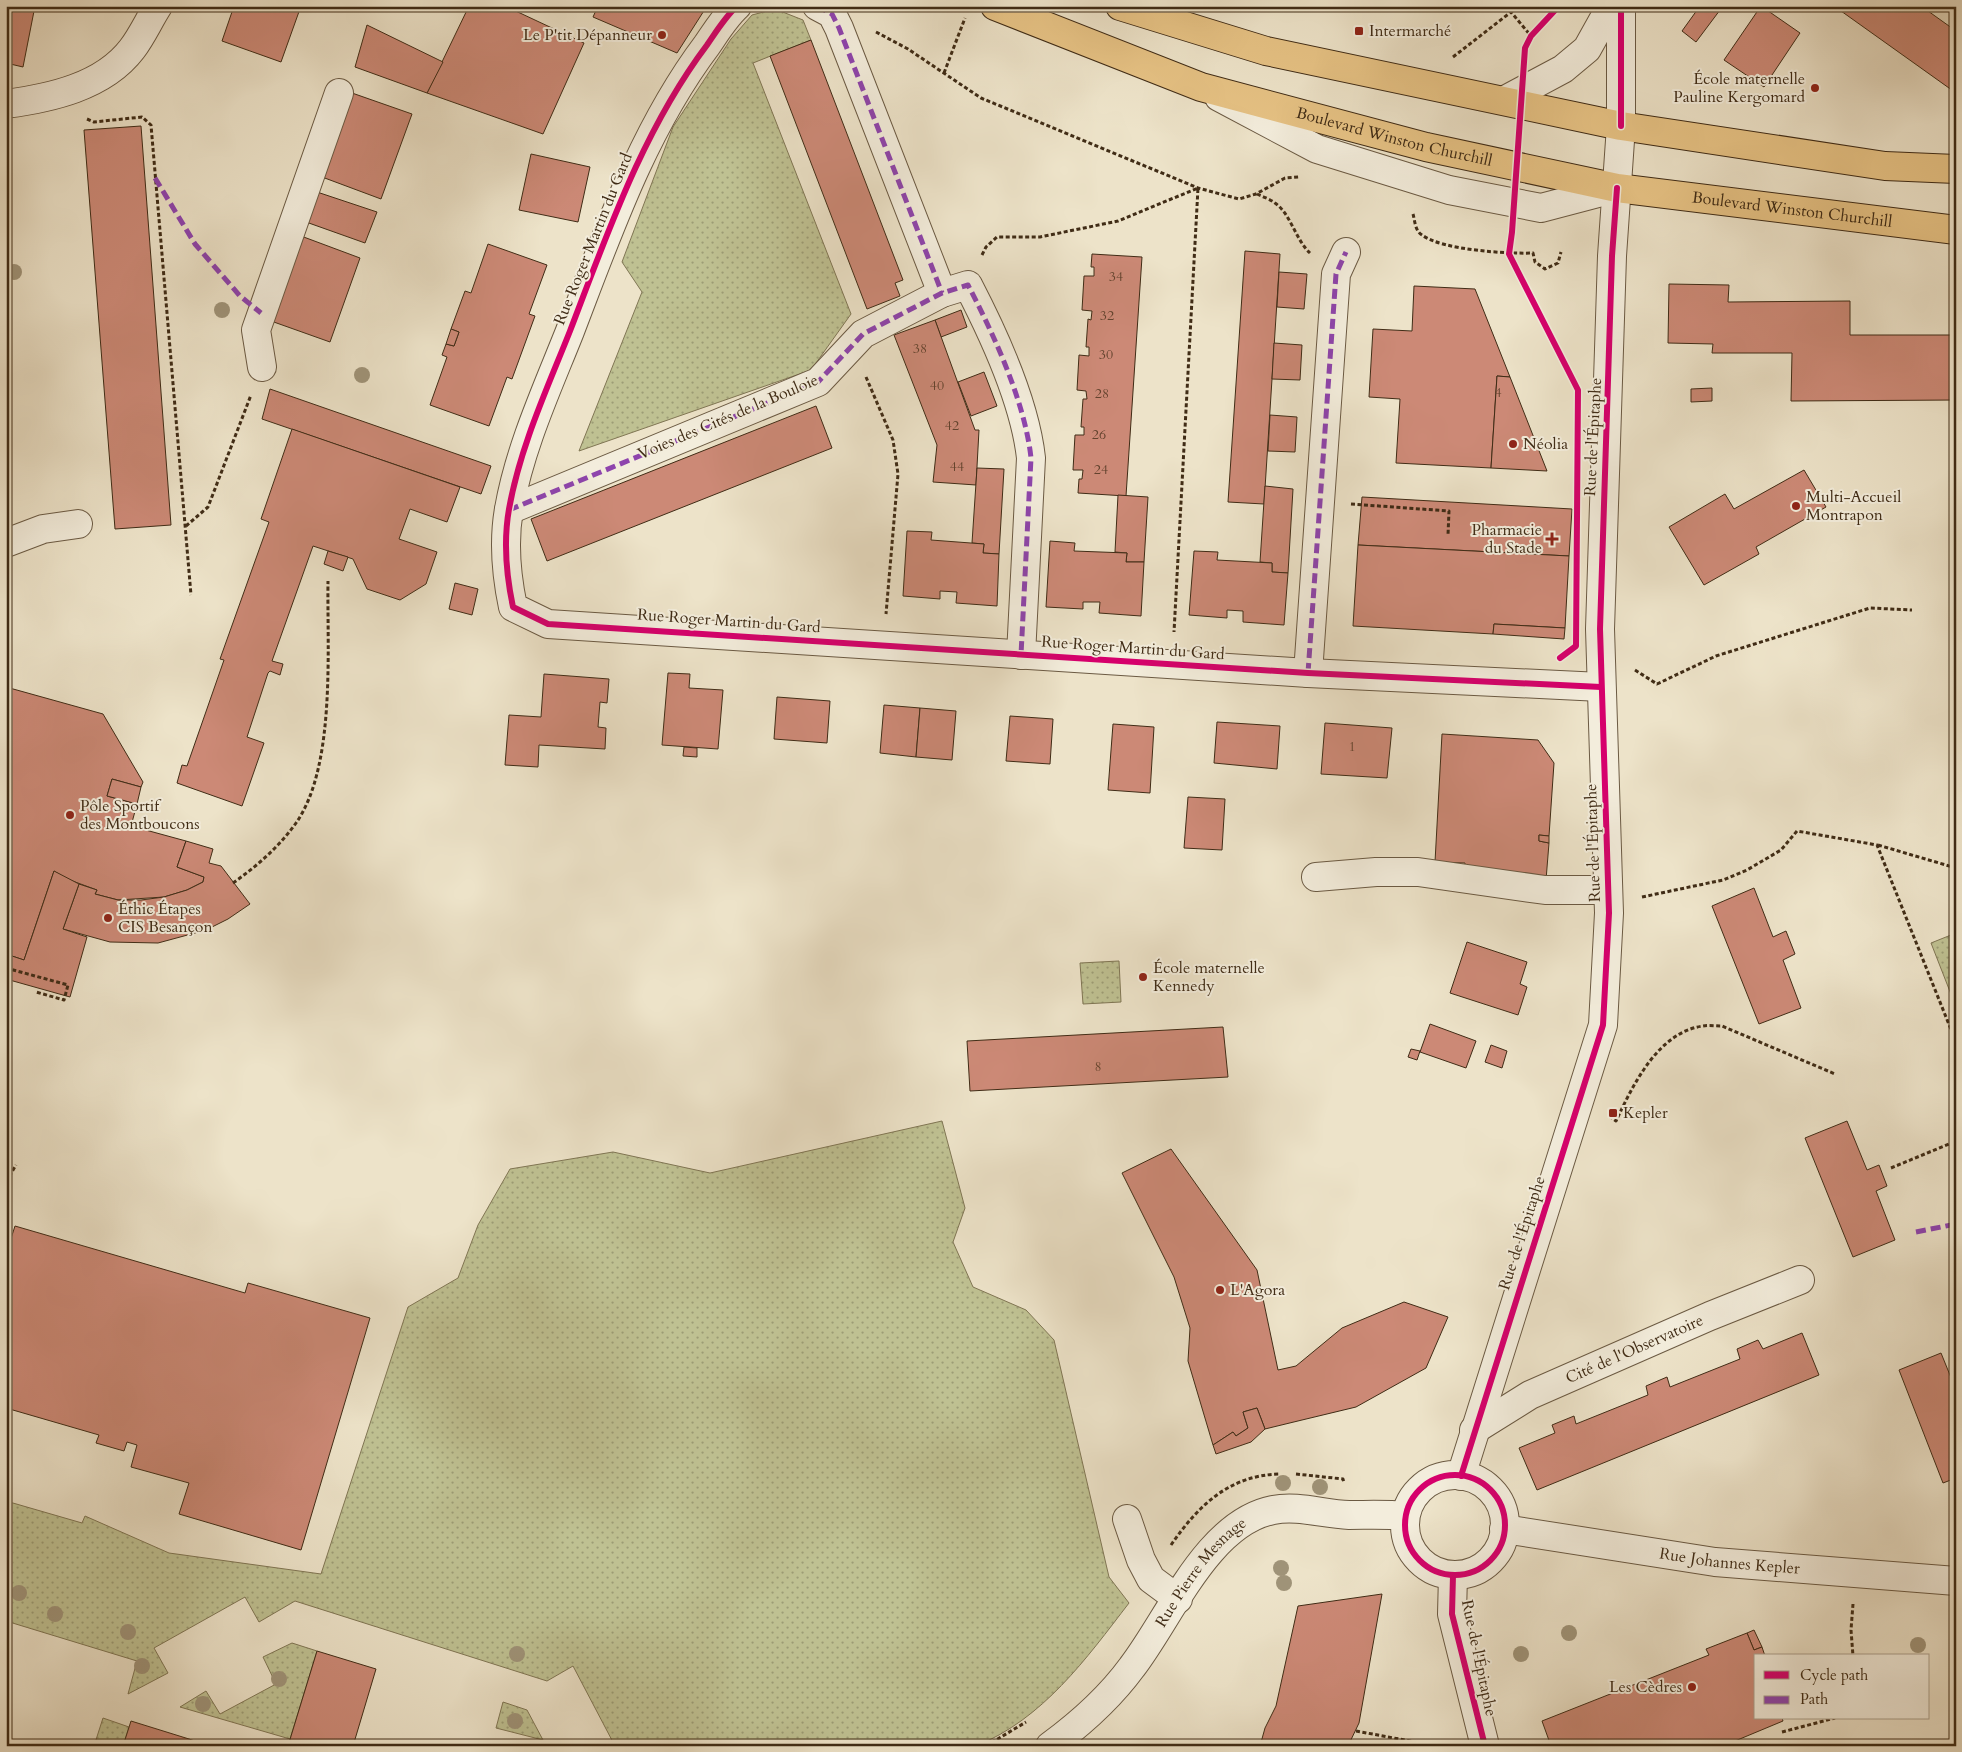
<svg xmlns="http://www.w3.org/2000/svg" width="1962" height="1752" viewBox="0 0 1962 1752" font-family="Cardo,serif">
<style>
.grass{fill:url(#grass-dots);stroke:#807654}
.building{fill:#cc8976;stroke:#402c16}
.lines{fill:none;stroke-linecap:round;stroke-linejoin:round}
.minor-casing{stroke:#6b5a43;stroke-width:30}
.major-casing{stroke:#402c16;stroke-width:30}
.path{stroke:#402c16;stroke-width:3;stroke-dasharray:4 2.5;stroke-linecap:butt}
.minor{stroke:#f3eddc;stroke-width:28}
.major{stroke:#e6c284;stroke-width:28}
.quiet{stroke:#8e44ad;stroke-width:5;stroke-dasharray:10 5;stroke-linecap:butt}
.cycleway-casing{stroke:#f3eddc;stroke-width:9}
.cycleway{stroke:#d6006c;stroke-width:6}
.tree{fill:#9f9378}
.poi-dot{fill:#8f2418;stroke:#f3eddc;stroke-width:2}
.labels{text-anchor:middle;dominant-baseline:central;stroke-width:4;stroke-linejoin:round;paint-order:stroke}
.number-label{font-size:14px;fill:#63432e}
.poi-label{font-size:16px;fill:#402c16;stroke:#f3eddc;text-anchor:start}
.street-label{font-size:16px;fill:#402c16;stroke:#f3eddc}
</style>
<defs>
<pattern id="grass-dots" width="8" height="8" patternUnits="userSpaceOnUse" patternTransform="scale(1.25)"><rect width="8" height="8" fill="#bfc192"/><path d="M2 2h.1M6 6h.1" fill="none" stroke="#9d9d76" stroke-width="1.8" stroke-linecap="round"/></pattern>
</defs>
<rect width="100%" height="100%" fill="#ede3c9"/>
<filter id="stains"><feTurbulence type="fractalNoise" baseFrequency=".004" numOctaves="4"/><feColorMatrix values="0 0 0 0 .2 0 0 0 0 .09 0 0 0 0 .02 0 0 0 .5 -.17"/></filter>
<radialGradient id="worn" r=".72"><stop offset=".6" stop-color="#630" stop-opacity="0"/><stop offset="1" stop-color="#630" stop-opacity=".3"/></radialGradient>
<g class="grass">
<polygon points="775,9 803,20 811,40 753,63 851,314 811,370 579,451 642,292 622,262 673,127 731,39 752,15"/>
<polygon points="1956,933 1956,1007 1931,943"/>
<polygon points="1119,961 1121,1002 1083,1004 1080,963"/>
<path d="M942,1121l23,87 -12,34 20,45 53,23 28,30 55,237 20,26c-43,56 -86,116 -153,143h-361l-42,-80 -26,15 -252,-80 -36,21 -14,-25 -91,51 14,25 -40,21 9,-33 -131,-40v-120l76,22 3,-7 84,37 152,21 87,-267 50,-29 20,-53 32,-56 103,-17 97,21z"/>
<polygon points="292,1643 317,1651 290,1739 180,1707 206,1691 220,1714 276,1684 263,1657"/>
<polygon points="503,1702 527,1710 543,1740 496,1728"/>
<polygon points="103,1718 129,1727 123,1746 94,1746"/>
</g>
<g class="building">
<polygon points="6,6 35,6 23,67 6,63"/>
<polygon points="234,6 301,6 281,62 222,41"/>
<polygon points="469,6 505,6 584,43 543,134 427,93"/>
<polygon points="598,6 707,6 677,53 593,17"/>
<polygon points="1700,6 1723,6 1696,42 1682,31"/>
<polygon points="1761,6 1800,33 1764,87 1724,60"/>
<polygon points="1834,6 1921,6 1956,31 1956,93"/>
<polygon points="367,25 443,62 427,93 355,67"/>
<polygon points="811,40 903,280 895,283 900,296 867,309 770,56"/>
<polygon points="352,93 412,114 381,199 322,177"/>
<polygon points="141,126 171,525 115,529 84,130"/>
<polygon points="531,154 590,167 578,222 519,210"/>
<polygon points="317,192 377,212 365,243 306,222"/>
<polygon points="301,236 360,258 330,342 271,321"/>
<polygon points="488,244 547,265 529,314 535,316 512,379 507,377 489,426 430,405 447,357 442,355 446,344 454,346 459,332 451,329 465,291 471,293"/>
<polygon points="1245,251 1280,254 1264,504 1228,502"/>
<polygon points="1092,254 1142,257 1126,496 1078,493 1079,479 1082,479 1083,470 1073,470 1075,435 1084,435 1084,427 1081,427 1083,399 1087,399 1086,391 1077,390 1079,355 1089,356 1089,347 1086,347 1088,319 1091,320 1092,311 1082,310 1084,276 1094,276 1094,267 1091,267"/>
<polygon points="1279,272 1307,274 1304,309 1277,307"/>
<polygon points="1669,284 1729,285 1728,302 1850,301 1850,335 1956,335 1956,400 1791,401 1792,353 1712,353 1713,344 1668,343"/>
<polygon points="1414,286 1475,289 1510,377 1497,376 1491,468 1396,463 1400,399 1369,397 1373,329 1412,331"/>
<polygon points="961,310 967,327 941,337 935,320"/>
<polygon points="935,320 975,430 979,430 976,485 933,482 937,445 894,335"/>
<polygon points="451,329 459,332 454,346 446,344"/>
<polygon points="1274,343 1302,345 1300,380 1272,379"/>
<polygon points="984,372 997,406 971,416 958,382"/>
<polygon points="1497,376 1510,377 1547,471 1491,468"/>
<polygon points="1712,388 1712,401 1691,402 1691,389"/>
<polygon points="270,389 491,466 481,494 262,419"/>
<polygon points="816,406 832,448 547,561 531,519"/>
<polygon points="1270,415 1297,417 1295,452 1268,451"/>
<polygon points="292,429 460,487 447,522 410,509 399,539 437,552 426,584 400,600 367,589 353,559 313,546 272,661 283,664 280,675 270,671 268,673 247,737 264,743 242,806 177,783 182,765 187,766 224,660 220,659 269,522 261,519"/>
<polygon points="977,468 1004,469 999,554 983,553 984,544 972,543"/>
<polygon points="1804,470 1826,507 1756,547 1759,554 1704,585 1669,527 1725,494 1734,509"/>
<polygon points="1265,486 1293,489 1288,573 1272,572 1272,563 1260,562"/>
<polygon points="1118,495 1148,497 1144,562 1126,562 1127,553 1115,552"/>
<polygon points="1362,497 1572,509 1569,556 1358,545"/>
<polygon points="907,531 932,532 931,540 984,544 983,553 999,554 997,606 956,603 957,592 940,591 940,599 903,596"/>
<polygon points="1050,541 1075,543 1074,551 1127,553 1126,562 1144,562 1141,616 1099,613 1100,602 1083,602 1083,609 1046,607"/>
<polygon points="1358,545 1569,556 1565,628 1494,624 1493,634 1353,626"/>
<polygon points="328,551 348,557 343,571 324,564"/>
<polygon points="1194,551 1218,552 1217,560 1272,563 1272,572 1288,573 1284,625 1243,622 1243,611 1227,610 1227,618 1189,615"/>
<polygon points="455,583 478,589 472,615 449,609"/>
<polygon points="1494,624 1565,628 1564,639 1493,634"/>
<polygon points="668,673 690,674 689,688 723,690 718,749 662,745"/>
<polygon points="544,674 609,679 607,703 600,702 598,727 606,728 605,749 539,745 538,767 505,765 509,715 541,717"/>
<polygon points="6,687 103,714 143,782 141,787 112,779 107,796 137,804 131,826 186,841 177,867 204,877 203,882 187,890 164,897 118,900 95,894 97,890 67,879 54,871 24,960 6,954"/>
<polygon points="777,697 830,701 827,743 774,739"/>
<polygon points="884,705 920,708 916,757 880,753"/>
<polygon points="920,708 956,711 952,760 916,757"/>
<polygon points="1010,716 1053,719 1050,764 1006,761"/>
<polygon points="1217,722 1280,726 1277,769 1214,763"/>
<polygon points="1325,723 1392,728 1387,778 1321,774"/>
<polygon points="1113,724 1154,727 1150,793 1108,790"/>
<polygon points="1442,734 1538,740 1554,763 1549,836 1539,835 1539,841 1549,843 1546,880 1465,869 1465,863 1435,862"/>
<polygon points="684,747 697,748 697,757 683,756"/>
<polygon points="112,779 141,787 137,804 107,796"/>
<polygon points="1188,797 1225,799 1222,850 1184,848"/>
<polygon points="1539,835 1549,836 1549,843 1539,841"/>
<polygon points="186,841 213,849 209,863 221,866 250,904 228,919 206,930 158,943 110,942 63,929 79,884 97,890 95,894 118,900 141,900 164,897 187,890 203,882 204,877 177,867"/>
<polygon points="54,871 79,884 63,929 87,937 70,997 6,979 6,954 24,960"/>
<polygon points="1754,888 1773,937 1786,931 1795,954 1783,960 1801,1008 1759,1024 1712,906"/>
<polygon points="1467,942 1527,962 1520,984 1527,987 1518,1015 1450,993"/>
<polygon points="1430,1024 1476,1041 1466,1068 1420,1052"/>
<polygon points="1223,1027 1228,1077 970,1091 967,1041"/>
<polygon points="1491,1045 1507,1051 1502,1068 1485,1062"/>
<polygon points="1411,1049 1420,1051 1417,1060 1408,1057"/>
<polygon points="1847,1121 1867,1170 1879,1165 1887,1186 1876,1191 1895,1240 1853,1257 1805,1138"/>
<polygon points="1171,1149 1257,1270 1278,1370 1296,1366 1342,1328 1404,1302 1448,1317 1426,1368 1356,1407 1302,1420 1265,1429 1257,1408 1243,1412 1248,1428 1236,1436 1233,1432 1213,1445 1188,1361 1190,1328 1174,1277 1122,1173"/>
<polygon points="15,1226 245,1293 248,1283 370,1318 301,1550 179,1514 189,1483 131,1467 137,1445 127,1442 124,1451 96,1443 99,1435 6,1408 6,1254"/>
<polygon points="1802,1333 1819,1375 1537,1490 1519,1448 1555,1433 1552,1425 1574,1416 1576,1424 1648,1395 1646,1386 1667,1377 1670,1387 1740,1359 1737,1349 1758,1340 1763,1349"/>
<polygon points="1941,1353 1956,1390 1956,1478 1943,1483 1899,1370"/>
<polygon points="1257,1408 1265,1429 1251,1442 1216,1454 1213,1445 1233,1432 1236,1436 1248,1428 1243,1412"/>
<polygon points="1382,1594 1359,1723 1348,1746 1260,1746 1265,1728 1276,1706 1298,1606"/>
<polygon points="1754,1630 1762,1647 1754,1650 1747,1633"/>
<polygon points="1747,1633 1754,1650 1762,1647 1765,1656 1756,1656 1756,1718 1782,1718 1783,1721 1723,1746 1551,1746 1542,1721 1709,1655 1706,1649"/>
<polygon points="317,1651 376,1669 353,1746 288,1746"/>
<polygon points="131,1721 189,1739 210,1746 123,1746"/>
</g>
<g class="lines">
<defs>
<g id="minor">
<path d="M737,6c-12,11 -21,26 -30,39 -64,85 -99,187 -137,286 -23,58 -50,116 -61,178 -6,34 -3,65 4,98l35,17 760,49 293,14"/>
<polyline points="817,6 832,14 839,28 942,293"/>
<polyline points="1219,97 1317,149 1449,190 1541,208 1617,188"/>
<polyline points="1505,100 1563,69 1587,49 1611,6"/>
<path d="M6,104c44,-6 97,-17 126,-55 10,-13 17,-29 26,-43"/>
<polyline points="262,367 256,330 339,93"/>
<path d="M509,510l309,-128 45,-48 79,-41 26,-8c26,50 57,117 63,173l-10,197"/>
<polyline points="6,543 43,529 78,524"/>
<polyline points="1308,673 1336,274 1346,252"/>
<polyline points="1316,877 1376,872 1418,872 1545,890 1608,890"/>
<path id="s1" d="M1474,1430l56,-35 180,-79 90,-36"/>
<circle cx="1455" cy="1525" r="50"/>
<polyline points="1461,1476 1603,1025 1609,913 1600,629 1612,256 1621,126 1621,6"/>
<polyline points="1127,1519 1141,1560 1151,1579 1178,1599"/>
<path id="s2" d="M1504,1529l211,33 241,19"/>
<polyline points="1453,1575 1452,1614 1485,1746"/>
<path id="s3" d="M1050,1746c30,-22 60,-49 82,-79 38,-49 75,-144 141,-157 25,-5 50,4 76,5 19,0 37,-1 56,1"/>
</g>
<g id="major">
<path id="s4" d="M995,6l206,81 225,60 191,41 339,42"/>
<polyline points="1120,6 1266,51 1621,126 1885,166 1956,169"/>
</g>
</defs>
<use href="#minor" class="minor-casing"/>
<use href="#major" class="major-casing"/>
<g class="path">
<polyline points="1506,6 1511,12"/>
<polyline points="876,32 908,49 981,98 1198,188 1239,199 1256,194 1285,178 1299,177"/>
<polyline points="1453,57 1511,12 1531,36"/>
<polyline points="944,73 965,18"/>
<polyline points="87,119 94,122 142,117 151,125 191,595"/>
<path d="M1257,194c6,3 13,5 18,9 16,11 20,36 35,50"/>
<path d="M1413,214c2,7 2,17 9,21 20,15 85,19 111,18l2,9 10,7 13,-6 3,-11"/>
<polyline points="982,255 986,247 997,237 1040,237 1118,221 1198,188 1174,632"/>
<polyline points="866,377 893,440 898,474 886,614"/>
<polyline points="1351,504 1449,511 1448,535"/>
<polyline points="186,526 208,507 251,395"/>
<polyline points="1635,670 1657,684 1716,656 1870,608 1912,610"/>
<polyline points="1878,845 1956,868"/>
<path d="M233,883c24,-17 46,-36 63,-60 40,-57 31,-174 32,-242"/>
<polyline points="1642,897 1723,880 1747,870 1781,850 1797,831 1877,845 1956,1042"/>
<polyline points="6,968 68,985 64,1000 36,992"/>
<path d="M1609,1116l7,5c17,-36 42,-89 87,-95 6,-1 13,0 19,0l113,48"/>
<polyline points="1891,1168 1956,1141"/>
<polyline points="6,1182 16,1165"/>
<polyline points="1296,1474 1343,1479 1344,1483"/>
<path d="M1171,1545c27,-39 58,-70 109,-71"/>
<polyline points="1853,1604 1851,1630 1853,1656"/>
<polyline points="1356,1731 1437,1746"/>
<polyline points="1782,1732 1835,1718"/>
<polyline points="259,1746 259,1745"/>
<polyline points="986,1746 1026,1722"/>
</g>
<use href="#minor" class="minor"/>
<use href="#major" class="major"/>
<g class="quiet">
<polyline points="817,6 832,14 839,28 942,293"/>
<polyline points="155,178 195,244 240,296 261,313"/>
<path d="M509,510l309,-128 45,-48 79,-41 26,-8c26,50 57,117 63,173l-10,197"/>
<polyline points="1308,673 1336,274 1346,252"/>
<polyline points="1916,1232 1956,1224"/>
</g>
<defs>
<g id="cycleway">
<path d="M737,6c-12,11 -21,26 -30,39 -64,85 -99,187 -137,286 -23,58 -50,116 -61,178 -6,34 -3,65 4,98l35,17 760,49 293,14"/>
<polyline points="1559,6 1531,36 1525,48 1512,232 1509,254 1578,390 1576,646 1560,658"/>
<polyline points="1621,6 1621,126"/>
<circle cx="1455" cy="1525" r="50"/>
<polyline points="1461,1476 1603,1025 1609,913 1600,629 1612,256 1617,188"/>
<polyline points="1453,1575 1452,1614 1485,1746"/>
</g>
</defs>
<use href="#cycleway" class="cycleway-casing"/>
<use href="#cycleway" class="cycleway"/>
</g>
<g class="tree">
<circle cx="14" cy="272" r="8"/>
<circle cx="222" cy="310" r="8"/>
<circle cx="362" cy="375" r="8"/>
<circle cx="1283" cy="1483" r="8"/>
<circle cx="1320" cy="1487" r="8"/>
<circle cx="1281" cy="1568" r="8"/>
<circle cx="1284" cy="1583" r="8"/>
<circle cx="19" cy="1593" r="8"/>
<circle cx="55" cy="1614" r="8"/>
<circle cx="128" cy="1632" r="8"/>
<circle cx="1569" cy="1633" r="8"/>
<circle cx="1918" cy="1645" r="8"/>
<circle cx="517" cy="1654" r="8"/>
<circle cx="1521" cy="1654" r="8"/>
<circle cx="142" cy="1666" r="8"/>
<circle cx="279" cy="1679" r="8"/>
<circle cx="203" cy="1704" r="8"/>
<circle cx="515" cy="1721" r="8"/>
</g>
<g class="poi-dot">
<rect x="1354" y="26" width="10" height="10" rx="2.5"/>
<circle cx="662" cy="35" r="5"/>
<circle cx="1815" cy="88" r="5"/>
<circle cx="1513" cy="444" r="5"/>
<circle cx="1796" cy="506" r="5"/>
<path d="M1549.5 531.5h5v5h5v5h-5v5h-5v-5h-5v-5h5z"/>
<circle cx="70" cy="815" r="5"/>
<circle cx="108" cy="918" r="5"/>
<circle cx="1143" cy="977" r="5"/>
<rect x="1608" y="1108" width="10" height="10" rx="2.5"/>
<circle cx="1220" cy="1290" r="5"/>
<circle cx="1692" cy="1687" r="5"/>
</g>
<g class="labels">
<g class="number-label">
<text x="1116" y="276">34</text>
<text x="1107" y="315">32</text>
<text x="920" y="348">38</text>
<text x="1106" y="354">30</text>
<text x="937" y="385">40</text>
<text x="1498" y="392">4</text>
<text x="1102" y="393">28</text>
<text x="952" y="425">42</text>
<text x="1099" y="434">26</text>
<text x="957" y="466">44</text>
<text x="1101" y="469">24</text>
<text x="1352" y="746">1</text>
<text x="1098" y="1066">8</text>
</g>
<g class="poi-label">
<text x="1369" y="31">Intermarché</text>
<text x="652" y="35" text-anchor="end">Le P'tit Dépanneur</text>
<text x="1805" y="79" text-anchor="end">École maternelle<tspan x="1805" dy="18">Pauline Kergomard</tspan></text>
<text x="1523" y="444">Néolia</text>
<text x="1806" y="497">Multi-Accueil<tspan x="1806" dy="18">Montrapon</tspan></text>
<text x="1542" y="530" text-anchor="end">Pharmacie<tspan x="1542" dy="18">du Stade</tspan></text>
<text x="80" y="806">Pôle Sportif<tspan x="80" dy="18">des Montboucons</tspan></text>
<text x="118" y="909">Éthic Étapes<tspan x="118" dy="18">CIS Besançon</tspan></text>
<text x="1153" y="968">École maternelle<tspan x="1153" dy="18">Kennedy</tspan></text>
<text x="1623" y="1113">Kepler</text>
<text x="1230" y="1290">L'Agora</text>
<text x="1682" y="1687" text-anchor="end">Les Cèdres</text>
</g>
<g class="street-label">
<text stroke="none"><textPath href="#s4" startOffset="421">Boulevard Winston Churchill</textPath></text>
<text stroke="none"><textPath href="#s4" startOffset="826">Boulevard Winston Churchill</textPath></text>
<text transform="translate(593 239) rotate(-68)">Rue Roger Martin du Gard</text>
<text transform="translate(728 417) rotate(-23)">Voies des Cités de la Bouloie</text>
<text transform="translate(1593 437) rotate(-87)">Rue de l'Épitaphe</text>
<text transform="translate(729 621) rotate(4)">Rue Roger Martin du Gard</text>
<text transform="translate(1133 648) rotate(4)">Rue Roger Martin du Gard</text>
<text transform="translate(1593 843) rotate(-92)">Rue de l'Épitaphe</text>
<text transform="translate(1522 1233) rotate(-72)">Rue de l'Épitaphe</text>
<text stroke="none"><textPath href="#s1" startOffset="180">Cité de l'Observatoire</textPath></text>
<text stroke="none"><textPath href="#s2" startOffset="228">Rue Johannes Kepler</textPath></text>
<text stroke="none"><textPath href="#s3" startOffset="232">Rue Pierre Mesnage</textPath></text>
<text transform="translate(1479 1658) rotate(78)">Rue de l'Épitaphe</text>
</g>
</g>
<rect width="1962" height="1752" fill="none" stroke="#ede3c9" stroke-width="25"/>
<rect x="8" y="8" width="1947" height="1737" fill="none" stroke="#402c16" stroke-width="2.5"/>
<rect x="12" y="12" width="1937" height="1727" fill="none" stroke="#402c16"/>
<rect x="1754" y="1654" width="175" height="65" fill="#f3eddc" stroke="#aba08d"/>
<rect x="1764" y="1671" width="25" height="8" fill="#d6006c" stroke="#aba08d"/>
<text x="1800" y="1680" font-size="15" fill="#402c16">Cycle path</text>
<rect x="1764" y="1696" width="25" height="8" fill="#8e44ad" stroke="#aba08d"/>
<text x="1800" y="1704" font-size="15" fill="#402c16">Path</text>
<rect width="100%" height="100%" filter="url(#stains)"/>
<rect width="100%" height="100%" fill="url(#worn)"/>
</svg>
